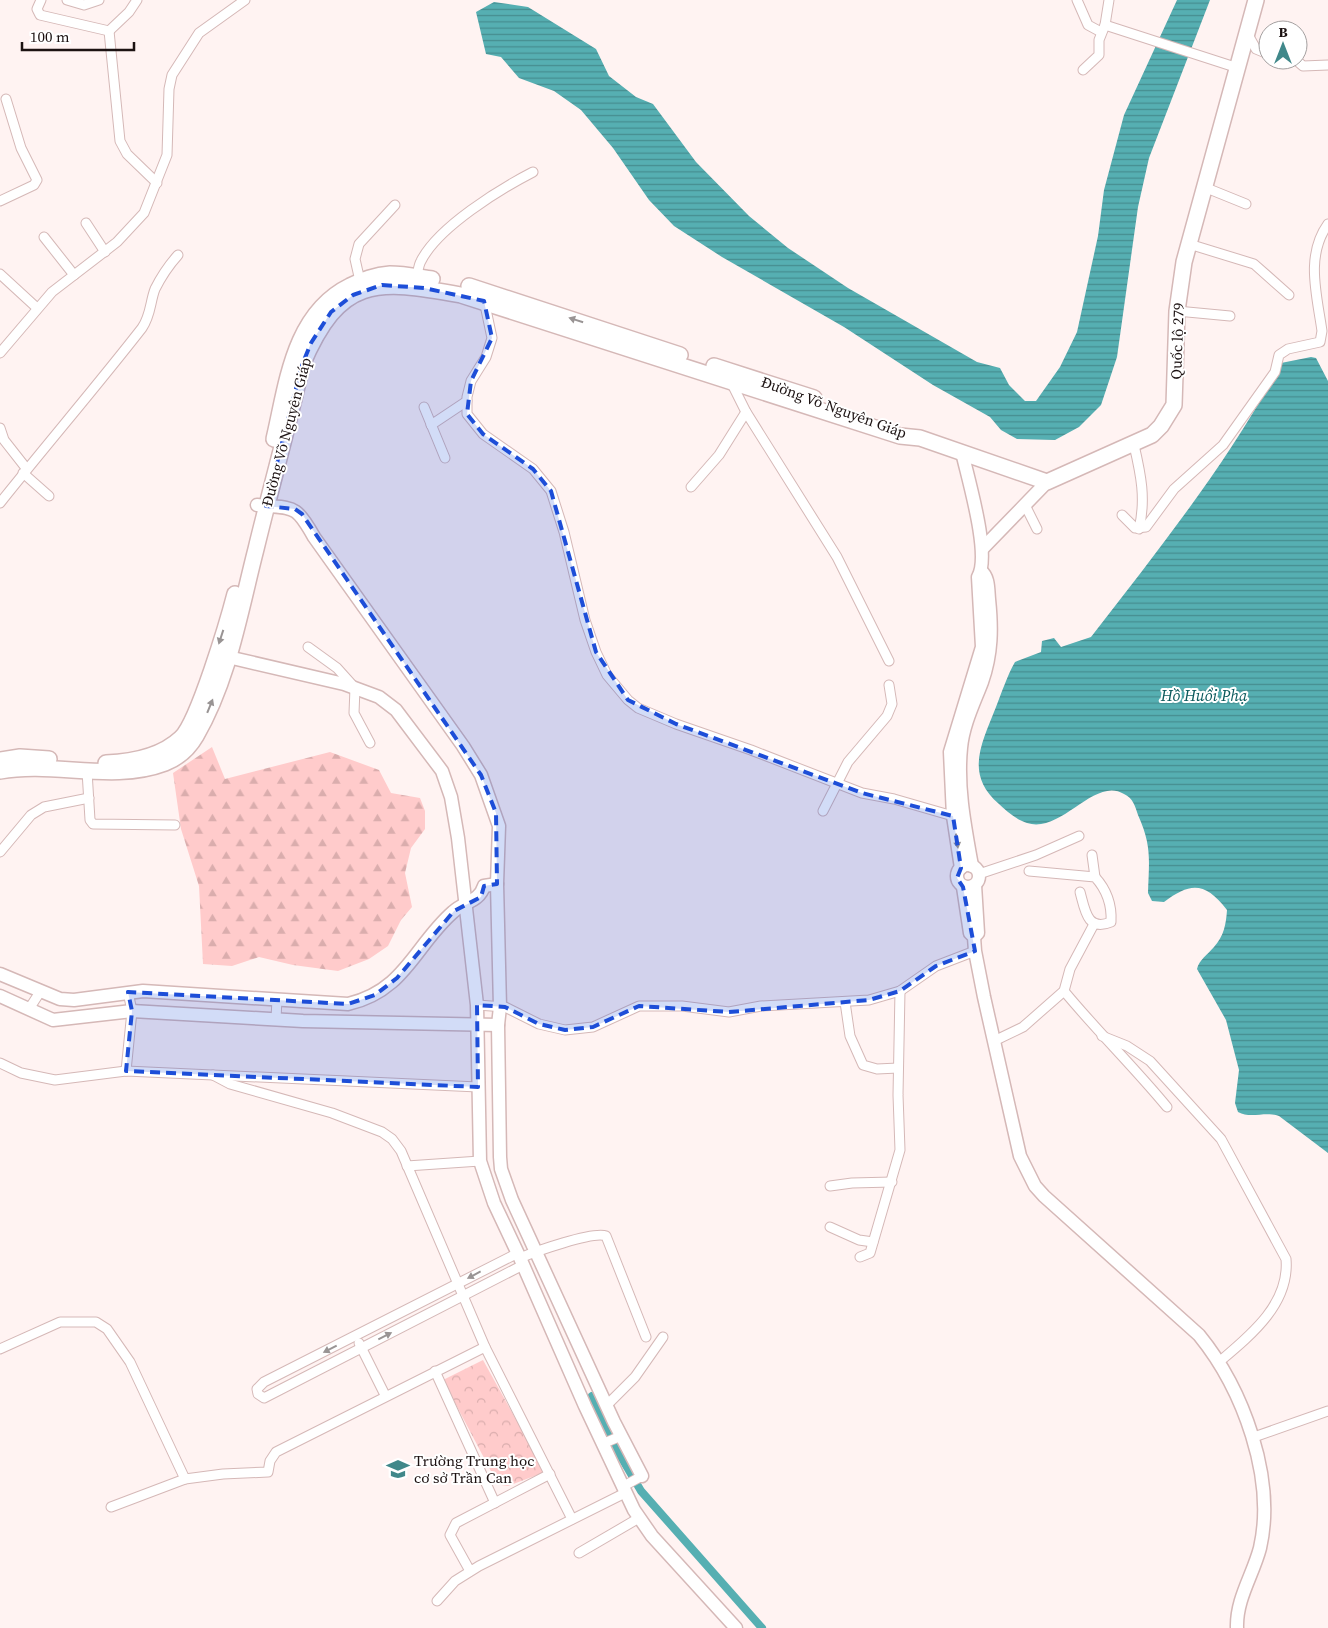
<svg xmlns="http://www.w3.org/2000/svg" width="1328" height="1628" viewBox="0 0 1328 1628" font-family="'Source Serif 4',serif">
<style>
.forest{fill:url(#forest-firs)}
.park{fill:url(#park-crowns)}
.water{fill:url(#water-rules)}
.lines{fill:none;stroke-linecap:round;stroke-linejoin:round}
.canal{stroke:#56afb2;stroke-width:8}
.street-casing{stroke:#d5b8b7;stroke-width:11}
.secondary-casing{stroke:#d5b8b7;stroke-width:15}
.highway-casing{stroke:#d5b8b7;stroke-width:18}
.street{stroke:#fff;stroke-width:9}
.secondary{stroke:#fff;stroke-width:12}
.highway{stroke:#fff;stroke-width:15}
.oneway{fill:#999494}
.marked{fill:#1d4ed8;fill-opacity:0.2;stroke:#1d4ed8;stroke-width:4;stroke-dasharray:10 6;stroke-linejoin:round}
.labels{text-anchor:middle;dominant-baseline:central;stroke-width:4;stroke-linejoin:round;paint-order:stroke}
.street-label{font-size:15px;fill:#1c1212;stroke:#fff}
.poi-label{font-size:15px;fill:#1c1212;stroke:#fff;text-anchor:start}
.water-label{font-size:16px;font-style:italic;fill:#0a595c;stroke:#fff}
</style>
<defs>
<pattern id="forest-firs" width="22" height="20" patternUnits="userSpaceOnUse" patternTransform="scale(1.25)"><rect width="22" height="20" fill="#ffcbcb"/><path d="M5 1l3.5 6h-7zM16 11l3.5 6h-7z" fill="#daadad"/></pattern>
<pattern id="park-crowns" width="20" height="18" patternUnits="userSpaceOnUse" patternTransform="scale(1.25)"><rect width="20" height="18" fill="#ffcbcb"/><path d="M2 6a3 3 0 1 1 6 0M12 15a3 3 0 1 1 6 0" fill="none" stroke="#daadad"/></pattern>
<pattern id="water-rules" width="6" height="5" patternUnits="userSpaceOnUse" patternTransform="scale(1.25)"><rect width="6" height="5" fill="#56afb2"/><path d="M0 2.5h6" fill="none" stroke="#468d8f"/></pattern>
</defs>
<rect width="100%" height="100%" fill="#fff3f2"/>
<polygon class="forest" points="212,747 225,779 330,752 379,770 391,793 420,798 425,811 425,829 411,848 405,873 412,907 401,920 388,946 369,959 338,971 293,965 259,957 232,966 203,964 199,886 181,829 173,773"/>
<polygon class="park" points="483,1360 545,1472 508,1486 501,1485 493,1475 443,1380"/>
<g class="water">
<polygon points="1177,0 1210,0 1149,158 1138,207 1117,357 1101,405 1079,427 1055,440 1017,439 1001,430 990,417 933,385 844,327 722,257 674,226 649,200 613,148 581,110 554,91 519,78 501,57 486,54 476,12 494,2 528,7 596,49 609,76 636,97 653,104 696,162 749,216 788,248 848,288 977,362 1000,368 1009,385 1025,401 1036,401 1060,367 1077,332 1098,236 1104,190 1124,115"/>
<path d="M1311,357l5,1 12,23v772l-49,-37c-14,-5 -28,3 -41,-4l-3,-9 4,-33 -13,-50 -29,-51c2,-9 11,-15 17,-22 10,-11 12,-23 13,-37 -22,-28 -36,-28 -63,-8l-12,-1 -4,-8c1,-33 4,-47 -10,-78 -3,-9 -5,-17 -14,-21 -30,-18 -62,40 -97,29 -10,-3 -21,-12 -28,-19 -35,-30 -17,-61 -3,-97 6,-15 11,-31 19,-45l26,-10 1,-11 12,-3 7,9 30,-10c68,-88 138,-175 190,-274z"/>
</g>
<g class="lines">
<polyline class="canal" points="592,1396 617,1450 641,1491 762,1628"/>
<defs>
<g id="street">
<polyline points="41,0 37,9 40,15 109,31"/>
<polyline points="67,0 84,5 99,0"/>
<polyline points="1077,0 1088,25 1101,32"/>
<polyline points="1105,25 1238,68"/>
<polyline points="109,31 120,141 127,154 157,183"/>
<polyline points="109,31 129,12 137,0"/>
<polyline points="1247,33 1256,49 1268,54"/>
<polyline points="1296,60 1303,66 1328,65"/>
<polyline points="1083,70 1099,55 1099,40 1105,25 1109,0"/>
<polyline points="1204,187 1246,204"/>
<polyline points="0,201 34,185 37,180 21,148 6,99"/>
<polyline points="86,223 105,252"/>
<polyline points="44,237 74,275"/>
<polyline points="1189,244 1254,264 1289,295"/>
<polyline points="0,274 37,308"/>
<path d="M416,280c2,-6 2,-14 5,-19 17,-34 79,-72 112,-89"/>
<polyline points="360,281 355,259 359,244 395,205"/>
<polyline points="484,300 492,338 486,357 471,381 467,397 467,414 483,434 533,469 551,491 564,532 585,620 596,652 607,675 628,700 638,708 676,724 751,750 862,793 894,799 953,816"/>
<polyline points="1177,311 1230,316"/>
<polyline points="0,353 52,292 117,242 144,213 167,155 169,89 172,75 199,33 245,0"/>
<polyline points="731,382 746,412 837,557 889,661"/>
<polyline points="424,407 445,458"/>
<polyline points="431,425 467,401"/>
<polyline points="0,428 4,440 26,468"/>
<path d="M1134,445c7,30 12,54 5,84"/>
<polyline points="23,473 49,496"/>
<polyline points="691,487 719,455 746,412"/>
<path d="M0,503c47,-59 96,-116 142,-175 9,-13 8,-26 13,-39 6,-12 14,-24 23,-34"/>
<polyline points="1025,505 1037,529"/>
<path d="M1122,515l13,13 11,-1 28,-38 49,-44 52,-73 4,-17 9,-6 32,-7 2,-11c-5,-36 -17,-75 6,-107"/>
<polyline points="308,647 337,668 355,688 354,713 370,743"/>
<polyline points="87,771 90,820 93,824 175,825"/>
<polyline points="823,811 848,762 887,716 892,704 889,685"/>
<polyline points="0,852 31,815 44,807 89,798"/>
<polyline points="1092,855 1095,877"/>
<path d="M1029,871l66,6c11,12 17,28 16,45 -24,10 -26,-12 -31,-30"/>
<polyline points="979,874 1036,855 1079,836"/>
<path d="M1064,991c33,40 70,76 103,116"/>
<polyline points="845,1002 850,1036 863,1065 877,1069 898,1068"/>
<polyline points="477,1005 505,1007 539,1024 565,1030 593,1027 639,1006 682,1006 729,1012 761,1006 869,1000 900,991 936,966 975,951"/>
<polyline points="29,1009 40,992"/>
<polyline points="276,1019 277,999"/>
<path d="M1102,1036l25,10 23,15 71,78 65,120c4,45 -36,77 -67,103"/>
<polyline points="994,1041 1023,1027 1064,991 1070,969 1094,924"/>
<polyline points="0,1063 21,1073 55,1080 126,1071 478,1087"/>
<polyline points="126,1071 132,1011 128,992"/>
<polyline points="213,1075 230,1084 332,1113 382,1132 392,1139 401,1151 485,1347 572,1519"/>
<polyline points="407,1166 480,1161"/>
<polyline points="830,1186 852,1183 892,1182"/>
<polyline points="830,1227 859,1240 873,1242"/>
<polyline points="518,1253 264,1382 257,1389 258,1394 264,1398 523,1265"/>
<polyline points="860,1257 870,1253 900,1150 898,1095 900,991"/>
<path d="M520,1258c14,-6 73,-27 86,-22l40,101"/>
<polyline points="359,1343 385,1395"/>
<polyline points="0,1349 60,1322 96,1322 107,1329 130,1362 185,1479 223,1474 268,1472 270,1461 276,1452 485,1347"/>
<polyline points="435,1371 495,1503"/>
<polyline points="607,1405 635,1377 663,1337"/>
<polyline points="1254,1437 1328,1411"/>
<polyline points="602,1444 621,1436"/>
<polyline points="622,1487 642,1476"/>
<polyline points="111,1507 185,1479"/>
<polyline points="579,1553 639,1518"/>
<polyline points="470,1571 450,1535 456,1523 550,1474"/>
<polyline points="437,1601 455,1581 479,1566 625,1493"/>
</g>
<g id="secondary">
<path d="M257,505c37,4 38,-2 57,32l149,209 18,29 18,51 -2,58 3,123 -2,18 2,132 1,12 11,31 102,222 28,54"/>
<polyline points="983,548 1047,482"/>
<polyline points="228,657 344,684 379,697 396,710 442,771 451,797 458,838 477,1005 480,1161 494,1203 520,1258 585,1406 634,1510 652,1536 736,1628"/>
<circle cx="968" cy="876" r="11"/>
<path d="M972,866c-7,-39 -15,-79 -11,-118 2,-23 13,-45 21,-66 10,-28 10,-54 7,-83 -1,-10 0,-22 -8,-28"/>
<path d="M961,868l-8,-52 -3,-64 32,-105 -4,-70c13,-22 -10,-98 -16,-125"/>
<path d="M963,887l7,46 4,4 1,14 9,46 36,159 15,30 9,10 155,139c44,54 77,143 61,213 -7,27 -24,51 -23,80"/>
<polyline points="974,937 978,933 975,885"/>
<path d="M0,974l60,25 14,1 69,-9 205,13c57,-13 67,-59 105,-92 12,-11 26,-10 31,-26l13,-2"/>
<polyline points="0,996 53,1020 132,1011 303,1021 498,1025"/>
</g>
<g id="highway">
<polyline points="469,286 680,355"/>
<polyline points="714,366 814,398"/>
<path d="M274,439c13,-55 19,-125 76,-153 13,-6 25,-11 40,-12 14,0 28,3 42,5"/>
<polyline points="0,760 20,757 49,759"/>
<path d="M106,763c26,-1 56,-7 75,-25 17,-16 47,-117 54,-144"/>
<path d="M0,771c55,-10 112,12 165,-8 13,-5 24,-15 31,-27 33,-57 44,-125 60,-187 15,-62 32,-122 46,-184 38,-89 73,-86 159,-70l439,141 20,2 127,44 105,-47 9,-9 13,-21 3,-94 7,-49 72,-262"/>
</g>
</defs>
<use href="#street" class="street-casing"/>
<use href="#secondary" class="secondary-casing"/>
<use href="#highway" class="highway-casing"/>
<use href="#street" class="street"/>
<use href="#secondary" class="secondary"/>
<use href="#highway" class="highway"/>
</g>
<defs><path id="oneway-solid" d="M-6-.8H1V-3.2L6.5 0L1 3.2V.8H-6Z" transform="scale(1.25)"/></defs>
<g class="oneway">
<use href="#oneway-solid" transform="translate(576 320) rotate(-162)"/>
<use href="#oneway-solid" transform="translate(221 637) rotate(108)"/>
<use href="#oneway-solid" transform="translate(210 706) rotate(-68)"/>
<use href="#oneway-solid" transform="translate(957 841) rotate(82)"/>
<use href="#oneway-solid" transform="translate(474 1275) rotate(152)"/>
<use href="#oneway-solid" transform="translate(385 1336) rotate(-27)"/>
<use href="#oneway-solid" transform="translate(330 1349) rotate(153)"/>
</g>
<path class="marked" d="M382,285l42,3 60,13 8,37 -21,43 -4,33 16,20 50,35 18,22 45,161 32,48 48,24 186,69 91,23 8,52 -4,10 6,9 12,64 -39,15 -36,25 -31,9 -140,12 -90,-6 -46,21 -28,3 -26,-6 -34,-17 -28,-2 1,82 -352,-16 6,-60 -4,-19 220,12 27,-9 22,-17 57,-67 27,-14 3,-11 13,-2 -1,-71 -15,-38 -179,-261 -7,-5 -29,-3 36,-141 9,-22 20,-31 22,-17z"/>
<defs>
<symbol id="school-bare" viewBox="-9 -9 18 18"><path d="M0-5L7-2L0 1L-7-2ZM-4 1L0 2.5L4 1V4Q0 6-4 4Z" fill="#40888a" stroke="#fff" stroke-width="2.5" paint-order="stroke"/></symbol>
</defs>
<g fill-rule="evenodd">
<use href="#school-bare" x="382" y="1453" width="32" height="32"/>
</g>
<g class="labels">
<g class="street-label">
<text transform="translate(1177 341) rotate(-88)">Quốc lộ 279</text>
<text transform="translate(834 407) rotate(20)">Đường Võ Nguyên Giáp</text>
<text transform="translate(286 432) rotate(-75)">Đường Võ Nguyên Giáp</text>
</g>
<g class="poi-label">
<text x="414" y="1460">Trường Trung học<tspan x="414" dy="17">cơ sở Trần Can</tspan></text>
</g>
<g class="water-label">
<text x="1204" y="695">Hồ Huổi Phạ</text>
</g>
</g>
<g transform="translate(1283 45)"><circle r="24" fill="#ffffff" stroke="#a4a0a0"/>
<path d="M0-4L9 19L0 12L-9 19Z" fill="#40888a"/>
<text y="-8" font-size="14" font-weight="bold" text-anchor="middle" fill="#1c1212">B</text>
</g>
<path d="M22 42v8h112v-8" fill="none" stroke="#1c1212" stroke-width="2.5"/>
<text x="30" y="42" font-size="15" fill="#1c1212" stroke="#ffffff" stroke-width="4" paint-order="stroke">100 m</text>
</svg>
